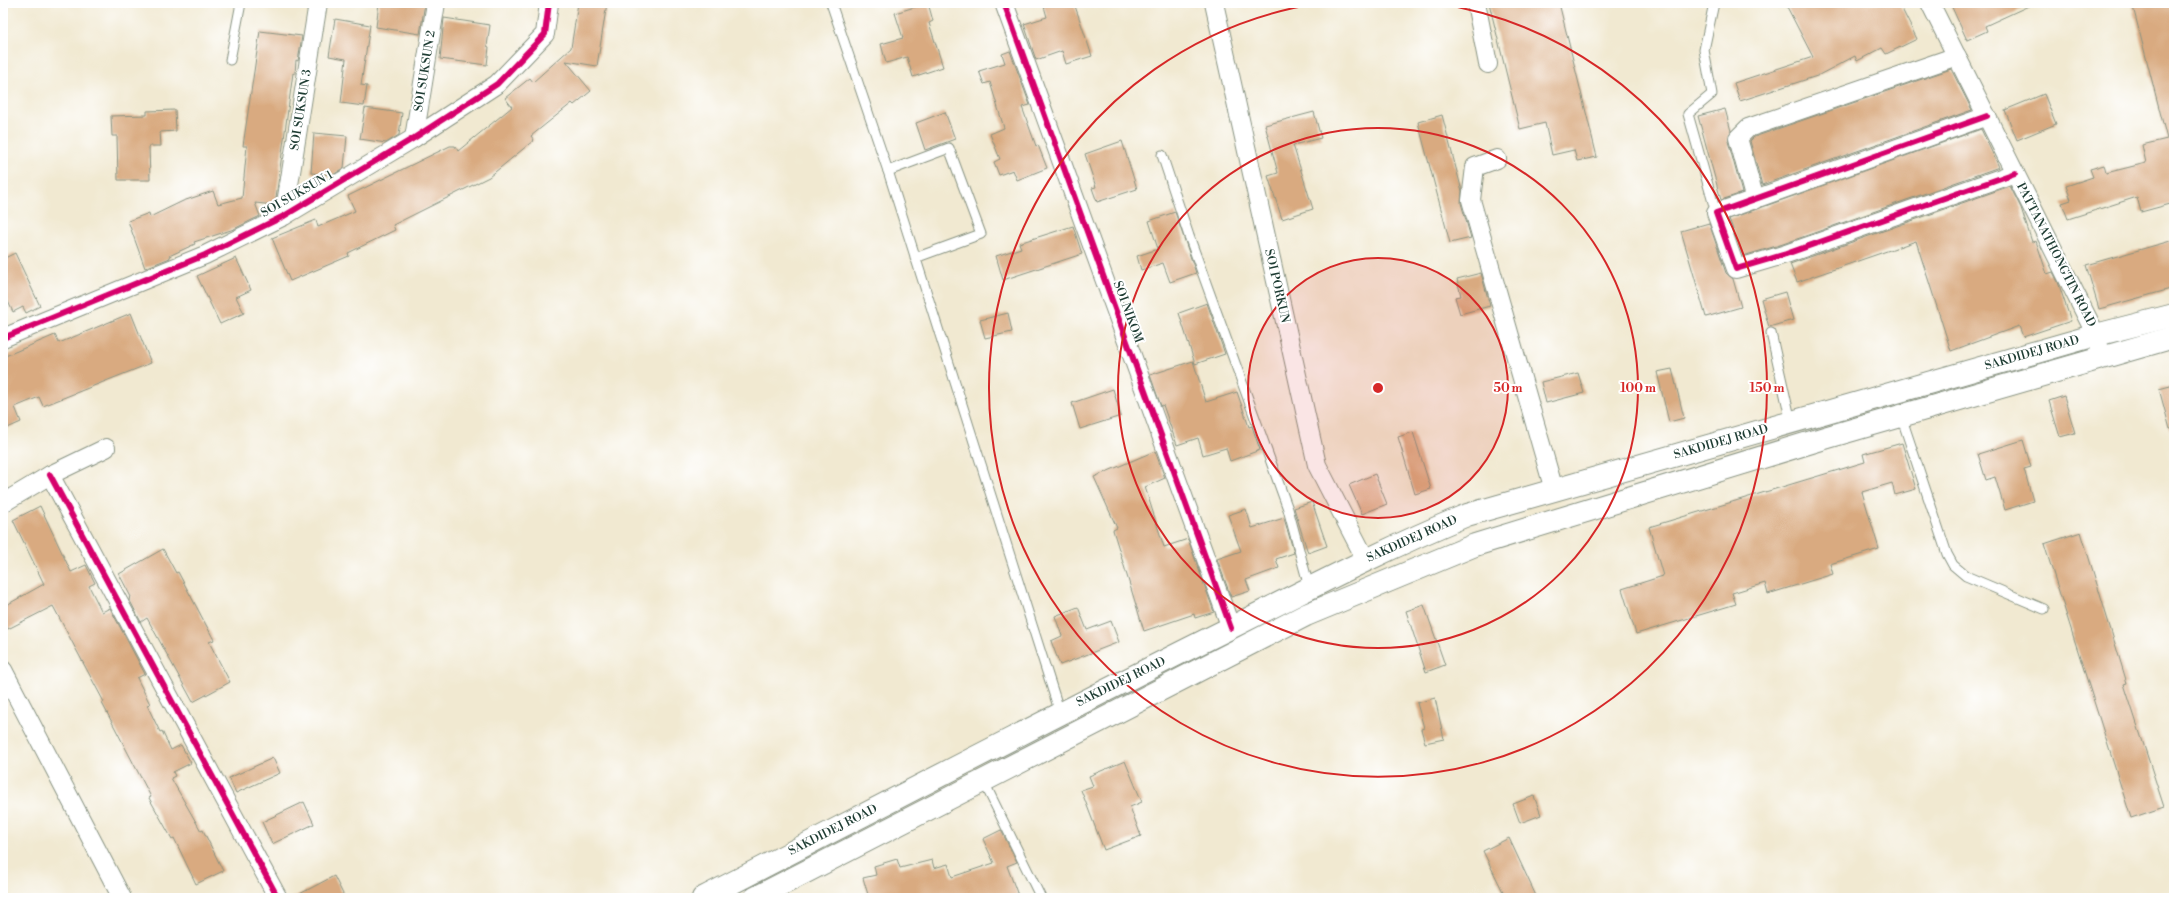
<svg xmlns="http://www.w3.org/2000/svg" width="2177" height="901" viewBox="0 0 2177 901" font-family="'Libre Bodoni',serif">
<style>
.building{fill:#d9aa80}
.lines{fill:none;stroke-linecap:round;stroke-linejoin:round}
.service-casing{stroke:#889382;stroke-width:11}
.minor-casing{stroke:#889382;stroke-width:20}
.secondary-casing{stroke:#889382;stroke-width:24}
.service{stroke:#fff;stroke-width:9}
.minor{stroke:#fff;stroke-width:18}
.secondary{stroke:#fff;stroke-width:22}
.cycleway-casing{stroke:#fff;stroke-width:8}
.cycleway{stroke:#d6006c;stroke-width:6}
.ring{fill:none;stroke:#d62828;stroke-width:2}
.labels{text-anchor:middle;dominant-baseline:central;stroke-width:4;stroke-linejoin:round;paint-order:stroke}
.street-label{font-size:12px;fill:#1f3d34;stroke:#fff}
.centre{fill:#d62828;stroke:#fff;stroke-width:2}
.ring-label{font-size:12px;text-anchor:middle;font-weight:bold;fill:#d62828;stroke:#fff;stroke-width:4;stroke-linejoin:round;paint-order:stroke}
</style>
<rect width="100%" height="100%" fill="#fff"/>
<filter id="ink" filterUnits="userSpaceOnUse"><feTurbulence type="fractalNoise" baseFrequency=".025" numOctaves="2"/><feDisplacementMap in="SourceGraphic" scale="8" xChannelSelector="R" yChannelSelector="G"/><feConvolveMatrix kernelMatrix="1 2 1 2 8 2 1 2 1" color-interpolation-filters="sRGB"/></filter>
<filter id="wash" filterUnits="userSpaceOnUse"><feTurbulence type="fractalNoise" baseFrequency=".012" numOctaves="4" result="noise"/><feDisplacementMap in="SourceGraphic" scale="16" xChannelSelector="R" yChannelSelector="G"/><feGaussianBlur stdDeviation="0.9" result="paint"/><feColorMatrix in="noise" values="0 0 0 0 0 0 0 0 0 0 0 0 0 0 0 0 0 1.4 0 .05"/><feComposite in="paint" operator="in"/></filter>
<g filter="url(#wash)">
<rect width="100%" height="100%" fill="#f1e9d1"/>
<g id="blocks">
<g class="building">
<polygon points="379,3 425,3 420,34 376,27"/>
<polygon points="578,3 607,3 597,66 566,61 591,91 574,105 572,103 531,136 534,140 489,177 393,225 395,230 348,253 349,256 290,281 272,238 316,220 318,227 355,211 348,196 450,146 455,146 458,151 512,107 505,98 530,78 533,82 571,48"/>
<polygon points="928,3 933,21 929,23 943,67 913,77 907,57 886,63 881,44 903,38 895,13"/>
<polygon points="1043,3 1074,3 1092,56 1066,64 1062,51 1036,60 1024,24 1047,17"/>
<polygon points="1489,3 1559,3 1597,157 1577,161 1574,150 1552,155 1545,123 1520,129"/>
<polygon points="1785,3 1899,3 1917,39 1886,54 1882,48 1857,61 1855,56 1817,76 1740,101 1734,83 1813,57"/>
<polygon points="1950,3 2035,3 1985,26 1987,31 1967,40"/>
<polygon points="2132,3 2174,3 2174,203 2141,212 2137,197 2068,219 2062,203 2071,200 2066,186 2093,177 2090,169 2104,165 2106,173 2146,163 2142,145 2167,139"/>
<polygon points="444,18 490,25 487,46 489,47 487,65 440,59"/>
<polygon points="335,19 370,25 361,85 367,86 364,106 341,103 346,59 329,56"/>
<polygon points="260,31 302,36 298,61 296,60 295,74 293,73 275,205 255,203 260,216 234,229 194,242 195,244 169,256 170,258 145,268 128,221 149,213 150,217 183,201 213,191 218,204 242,198 247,146 243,146"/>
<polygon points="1010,51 1030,105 1022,107 1036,146 1038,145 1047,168 1017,180 1013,170 999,175 994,162 1000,159 990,134 1004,128 990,82 984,84 979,71 1005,63 1002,54"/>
<polygon points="1951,69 1972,110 1762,185 1750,141 1754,137"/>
<polygon points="2044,94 2056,124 2017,140 2005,110"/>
<polygon points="365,108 402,113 399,135 386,143 360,139"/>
<polygon points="1725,109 1731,131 1728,141 1742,193 1721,200 1698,116"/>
<polygon points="175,110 176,131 160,132 161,146 149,146 150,180 118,180 117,136 112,136 111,116 147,115 147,111"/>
<polygon points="945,112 955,139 925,150 916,123"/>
<polygon points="1314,112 1321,138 1293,145 1313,209 1282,219 1268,176 1278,173 1265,125"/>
<polygon points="1442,115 1462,191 1461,203 1471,238 1450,243 1418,122"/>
<polygon points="1981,129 1999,167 1783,244 1743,256 1729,219"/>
<polygon points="314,133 347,136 344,168 333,175 311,173"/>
<polygon points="1122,141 1137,189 1097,202 1092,188 1096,187 1085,154"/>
<polygon points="2010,186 2021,208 2032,242 2036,241 2047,274 2053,272 2058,282 2071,321 2023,337 2019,326 1951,351 1916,241 1797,282 1790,264"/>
<polygon points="1175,212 1196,273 1170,282 1163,263 1141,270 1137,256 1158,249 1149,221"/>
<polygon points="1709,223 1726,273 1733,279 1741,307 1706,317 1681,231"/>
<polygon points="1073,226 1082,254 1003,280 996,256 1021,248 1019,243"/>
<polygon points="2174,240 2174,288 2099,309 2086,265"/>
<polygon points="15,253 40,306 26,313 23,307 13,312 3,291 3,259"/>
<polygon points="236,258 251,290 236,297 244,313 220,324 197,276"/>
<polygon points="1481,273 1490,306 1460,314 1455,297 1461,296 1457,279"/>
<polygon points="1785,292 1793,320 1769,327 1761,299"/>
<polygon points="1207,303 1225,354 1195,364 1179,313"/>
<polygon points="131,313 151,363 43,406 39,397 15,407 21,422 3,430 3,357 55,335 59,343"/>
<polygon points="1008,313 1012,332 985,338 980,320"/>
<polygon points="1193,361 1206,402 1237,392 1249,427 1252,426 1260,450 1230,461 1226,448 1203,455 1198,438 1177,445 1163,405 1161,406 1150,375"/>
<polygon points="1672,369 1684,418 1669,422 1657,372"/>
<polygon points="1578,373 1584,393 1546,403 1541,382"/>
<polygon points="2174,385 2174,428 2170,429 2159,389"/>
<polygon points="1113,389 1121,416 1080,429 1072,403"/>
<polygon points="2064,396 2075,433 2060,437 2049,401"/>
<polygon points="1413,432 1431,489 1415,494 1398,437"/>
<polygon points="2023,440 2031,467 2024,469 2033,501 2005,510 1995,477 1986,480 1978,454"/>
<polygon points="1902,443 1916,489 1895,495 1892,483 1862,492 1879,549 1830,564 1833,574 1768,594 1765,583 1732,593 1736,604 1636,634 1622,589 1663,576 1649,527 1865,462 1863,454"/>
<polygon points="1155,451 1165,478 1145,487 1164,547 1188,539 1214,612 1195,618 1194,614 1144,631 1113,530 1117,528 1094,477"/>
<polygon points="1375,474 1387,504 1362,514 1349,485"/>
<polygon points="1312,502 1327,546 1308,553 1294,508"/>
<polygon points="40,506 71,572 86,565 95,583 89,586 102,612 110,608 145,674 137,678 150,704 147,705 160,732 162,731 171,750 181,745 191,763 173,772 175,776 171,778 201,831 203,830 223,871 196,884 174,838 172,839 149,798 151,797 102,703 104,702 53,606 8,629 3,621 3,607 44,584 13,520"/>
<polygon points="1246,509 1252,528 1284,518 1294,553 1276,559 1279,568 1246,580 1250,591 1231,597 1217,559 1241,551 1228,515"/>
<polygon points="2081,532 2127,683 2124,684 2164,807 2131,818 2044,544"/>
<polygon points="163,549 176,573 178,572 214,640 209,642 230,682 193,702 147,618 141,622 129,599 131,597 119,574"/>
<polygon points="1424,605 1445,665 1426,672 1406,611"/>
<polygon points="1078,607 1087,630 1111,621 1119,642 1060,665 1051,641 1062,636 1055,616"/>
<polygon points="1435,698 1444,739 1425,743 1421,729 1424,728 1417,703"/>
<polygon points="273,758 280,773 236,793 229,778"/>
<polygon points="1125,761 1142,802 1130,807 1141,836 1104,850 1081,790 1093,786 1089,776"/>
<polygon points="1534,796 1541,815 1520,823 1513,804"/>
<polygon points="304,802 314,824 272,844 262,822"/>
<polygon points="1001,830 1017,862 1007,866 1019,898 869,898 863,878 876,875 874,866 897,859 900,868 932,860 934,868 948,864 952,877 994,863 983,839"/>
<polygon points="1509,838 1537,898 1506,898 1483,851"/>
<polygon points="334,876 345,898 292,898"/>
</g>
</g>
</g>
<g filter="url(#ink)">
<use href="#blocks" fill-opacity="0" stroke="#889382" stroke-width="1"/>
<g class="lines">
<defs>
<g id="service">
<polyline points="831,3 888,171 1060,713"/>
<polyline points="1714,3 1704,50 1712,94 1688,114 1716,213"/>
<polyline points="230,60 241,3"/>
<polyline points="1162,155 1189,236 1288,509 1309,587"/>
<polyline points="888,171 949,148 981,234 915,258"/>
<polyline points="1771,333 1791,422"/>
<polyline points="1901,416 1947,554 1953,565 1966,576 2044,609"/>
<polyline points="983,780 1041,898"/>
</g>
<g id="minor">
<polyline points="1004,3 1231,628"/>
<polyline points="1214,3 1317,465 1366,560"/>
<polyline points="1476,3 1488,64"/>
<polyline points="1930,3 2096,335 2102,357"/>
<polyline points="1987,116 1716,213 1736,269 1786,254 2015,173"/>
<polyline points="414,138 436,3"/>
<polyline points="1497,159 1475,167 1471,200 1554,490"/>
<polyline points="1755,200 1738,138 1748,128 1957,56"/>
<polyline points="284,216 318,3"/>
<polyline points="3,338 205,255 284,216 414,138 497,84 545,34 549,3"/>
<polyline points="50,475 278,898"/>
<polyline points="3,503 50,475 106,448"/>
<polyline points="3,670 122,898"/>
</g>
<g id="secondary">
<path d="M703,898c167,-86 333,-173 501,-257 87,-43 173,-89 263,-126l629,-180 78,-20"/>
<polyline points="755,898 1306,615 1475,545 1828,437 2174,337"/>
</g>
</defs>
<use href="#service" class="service-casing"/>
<use href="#minor" class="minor-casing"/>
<use href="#secondary" class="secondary-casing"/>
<use href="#service" class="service"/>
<use href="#minor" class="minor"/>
<use href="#secondary" class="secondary"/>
<defs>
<g id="cycleway">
<polyline points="1004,3 1231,628"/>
<polyline points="1987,116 1716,213 1736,269 1786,254 2015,173"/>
<polyline points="3,338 205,255 284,216 414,138 497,84 545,34 549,3"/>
<polyline points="50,475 278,898"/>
</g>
</defs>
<use href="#cycleway" class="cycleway-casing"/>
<use href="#cycleway" class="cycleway"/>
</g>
</g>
<circle cx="1378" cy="388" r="130" fill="#d62828" fill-opacity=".12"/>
<g class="ring">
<circle cx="1378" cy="388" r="130"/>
<circle cx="1378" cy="388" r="260"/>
<path d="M1435 3A389 389 0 1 1 1321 3"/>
</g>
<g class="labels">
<g class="street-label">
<text transform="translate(425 71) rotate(-81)">SOI SUKSUN 2</text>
<text transform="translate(301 110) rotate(-81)">SOI SUKSUN 3</text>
<text transform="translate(297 194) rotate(-30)">SOI SUKSUN 1</text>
<text transform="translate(2056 255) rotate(63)">PATTANATHONGTIN ROAD</text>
<text transform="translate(1277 286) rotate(77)">SOI PORKUN</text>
<text transform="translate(1128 312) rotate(70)">SOI NIKOM</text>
<text transform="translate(2032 353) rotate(-16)">SAKDIDEJ ROAD</text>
<text transform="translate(1721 442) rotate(-16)">SAKDIDEJ ROAD</text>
<text transform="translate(1412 539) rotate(-24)">SAKDIDEJ ROAD</text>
<text transform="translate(1121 682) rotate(-26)">SAKDIDEJ ROAD</text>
<text transform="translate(833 830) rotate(-27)">SAKDIDEJ ROAD</text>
</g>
</g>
<circle cx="1378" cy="388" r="6" class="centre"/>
<g class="ring-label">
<text x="1508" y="392">50 m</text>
<text x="1638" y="392">100 m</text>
<text x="1767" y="392">150 m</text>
</g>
<rect width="2177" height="901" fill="none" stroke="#fff" stroke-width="16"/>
</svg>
